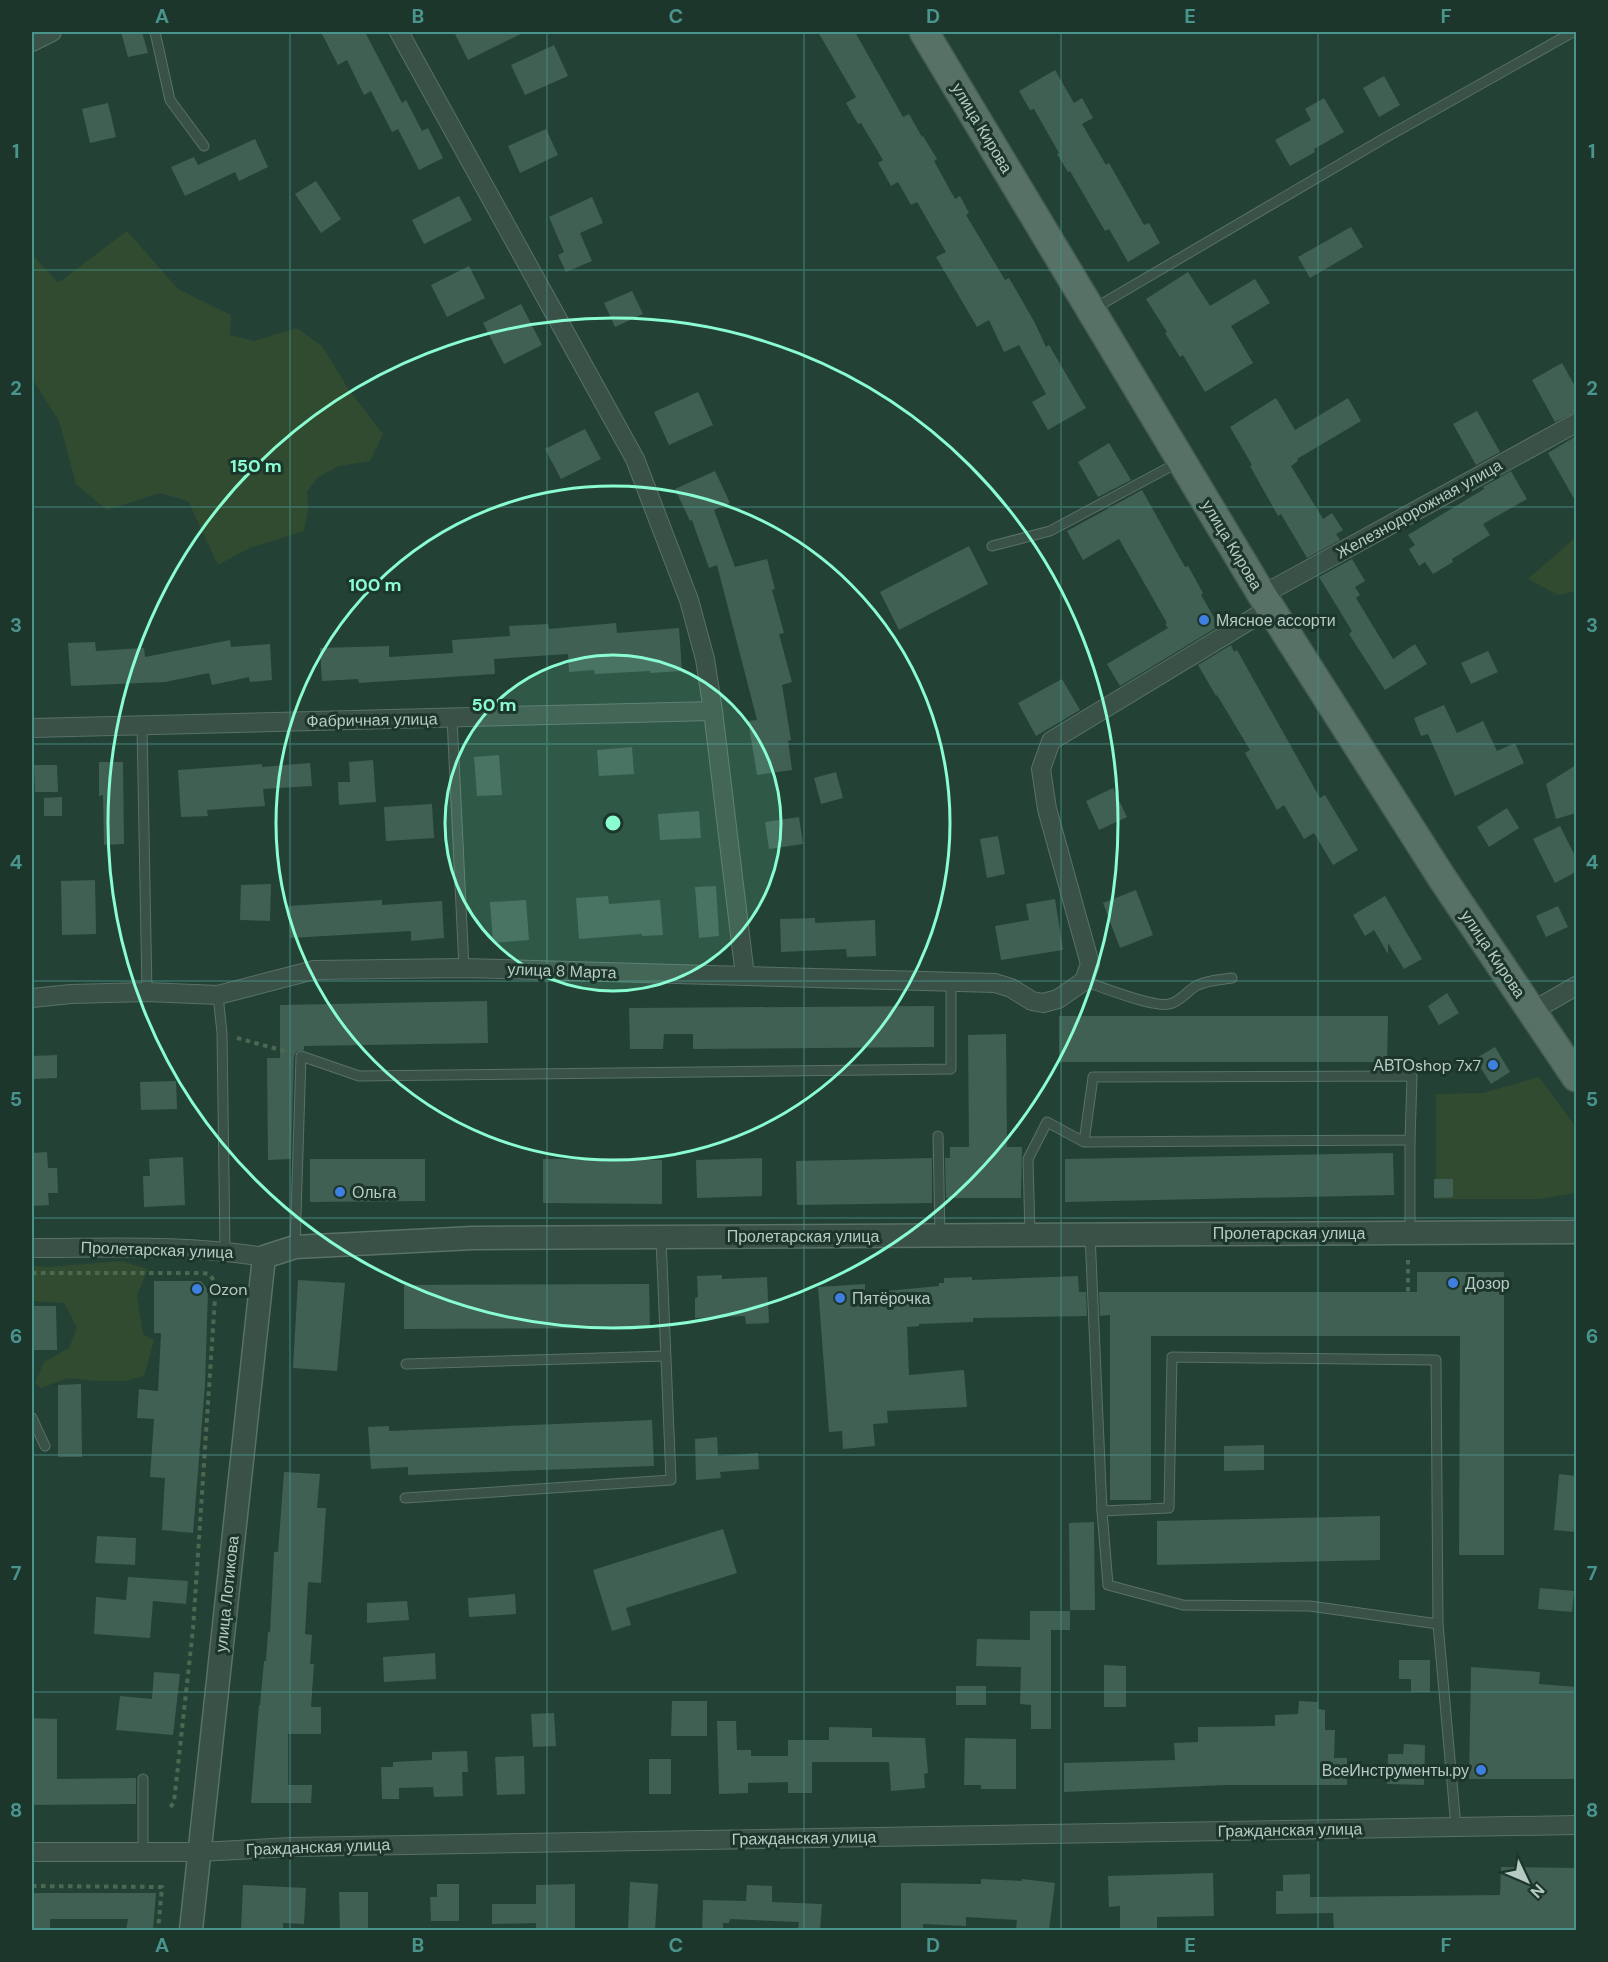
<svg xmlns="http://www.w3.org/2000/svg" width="1608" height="1962" viewBox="0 0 1608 1962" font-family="'DM Sans',sans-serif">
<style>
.green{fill:#314b30}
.building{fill:#406054}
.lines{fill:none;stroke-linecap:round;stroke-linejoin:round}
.service-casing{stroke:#597168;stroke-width:11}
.minor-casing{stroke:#597168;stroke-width:20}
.tertiary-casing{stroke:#597168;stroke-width:25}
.primary-casing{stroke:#455d53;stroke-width:31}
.path{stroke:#4d6851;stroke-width:4;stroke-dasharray:4.5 4.5;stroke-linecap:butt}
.service{stroke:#395147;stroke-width:9}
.minor{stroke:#395147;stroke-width:18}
.tertiary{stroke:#395147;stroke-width:22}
.primary{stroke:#577166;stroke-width:28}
.grid{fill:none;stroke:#49948c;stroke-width:1.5;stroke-opacity:0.55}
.ring{fill:none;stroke:#89fcd0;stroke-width:3}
.shop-dot{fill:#3f7fe0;stroke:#1d362c;stroke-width:2}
.labels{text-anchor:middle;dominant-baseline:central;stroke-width:6;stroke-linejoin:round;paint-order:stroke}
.street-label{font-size:16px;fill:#b5cbc3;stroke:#1d362c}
.poi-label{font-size:16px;fill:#b5cbc3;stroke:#1d362c;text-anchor:start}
.centre{fill:#89fcd0;stroke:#1d362c;stroke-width:3}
.ring-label{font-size:18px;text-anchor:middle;font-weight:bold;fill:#89fcd0;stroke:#1d362c;stroke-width:6;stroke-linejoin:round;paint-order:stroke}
.neatline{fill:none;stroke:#49948c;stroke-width:2}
.grid-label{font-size:20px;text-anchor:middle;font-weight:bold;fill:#49948c}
</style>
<rect width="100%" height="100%" fill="#244135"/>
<g class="green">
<polygon points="127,231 178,289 231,315 230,335 254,341 297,328 322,346 349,390 383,434 370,461 339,466 318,477 307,492 308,510 304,531 250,548 218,565 188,501 160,493 107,510 76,484 59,421 32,378 32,254 58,283"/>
<polygon points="1576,537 1576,591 1558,595 1528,579"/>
<polygon points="1539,1077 1576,1127 1576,1193 1539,1199 1436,1199 1436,1094 1483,1093"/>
<polygon points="121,1261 148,1269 137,1295 143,1334 154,1340 144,1376 125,1381 97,1381 68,1378 41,1388 35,1383 44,1362 69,1348 77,1328 64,1303 32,1301 32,1266 47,1267"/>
</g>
<g class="building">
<polygon points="121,32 142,32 148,53 128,57"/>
<polygon points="321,32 365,32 402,103 406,100 422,131 428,128 443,158 419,170 398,129 392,132 371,91 364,95 347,60 338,65"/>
<polygon points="454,32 525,32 468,60"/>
<polygon points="818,32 855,32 903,117 909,114 922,137 923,136 937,159 934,161 955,199 960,196 969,213 966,215 1005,280 1009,278 1035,323 1046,347 1049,345 1086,408 1048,430 1032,402 1046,394 1019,345 1004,352 989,320 977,327 936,257 946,252 917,202 911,205 898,182 891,186 878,163 883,160 861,123 858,124 846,103 856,97"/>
<polygon points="554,45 568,76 525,95 511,65"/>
<polygon points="1055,70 1074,103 1082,98 1093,118 1082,124 1106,165 1109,163 1144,225 1149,223 1160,243 1128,262 1109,229 1105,231 1070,171 1068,172 1057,154 1059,153 1034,109 1030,110 1019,91"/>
<polygon points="1384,76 1400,105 1379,117 1363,88"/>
<polygon points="1324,98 1344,132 1314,149 1315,152 1290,166 1275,140 1311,120 1305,109"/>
<polygon points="108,103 116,137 90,143 82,109"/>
<polygon points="546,129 558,155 520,173 508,146"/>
<polygon points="255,139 268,167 239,181 235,172 185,196 171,167 194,157 198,165"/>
<polygon points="316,181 341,219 321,233 295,194"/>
<polygon points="459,196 472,220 424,244 412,220"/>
<polygon points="592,197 603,223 580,233 592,261 566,272 558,255 564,252 549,217"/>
<polygon points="1351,227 1363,247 1310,278 1298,257"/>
<polygon points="469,266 485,298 447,317 431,285"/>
<polygon points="1188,272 1210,306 1255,279 1270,303 1231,326 1253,363 1205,392 1183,355 1180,357 1165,333 1167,332 1146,299"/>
<polygon points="632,291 643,314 615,327 604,303"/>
<polygon points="521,304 542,345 504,364 483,323"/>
<polygon points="1562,363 1576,388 1576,412 1555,422 1532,380"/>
<polygon points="698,392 713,425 669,445 654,412"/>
<polygon points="1276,398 1295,430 1348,398 1361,421 1297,459 1298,461 1291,466 1323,519 1332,513 1343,530 1336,534 1340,540 1307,558 1281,514 1278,516 1269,500 1250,466 1252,465 1230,427"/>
<polygon points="1477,411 1500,452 1476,465 1453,424"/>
<polygon points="585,429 601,459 561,479 545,449"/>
<polygon points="1576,436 1576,502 1548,453"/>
<polygon points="1109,443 1131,480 1098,497 1078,462"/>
<polygon points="715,471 730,503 714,510 735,567 767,559 775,589 772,590 784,633 779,634 792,682 782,685 791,740 788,741 792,770 757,775 748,721 757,720 717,565 709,568 692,520 690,521 675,489"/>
<polygon points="1511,471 1527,499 1483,524 1490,535 1452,559 1453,562 1433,574 1425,562 1419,566 1409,549 1415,545 1408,535 1484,489 1483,487"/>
<polygon points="1142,490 1185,567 1188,566 1203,593 1201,595 1219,626 1120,686 1107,664 1168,628 1165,624 1167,623 1119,539 1083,560 1067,531"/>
<polygon points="969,546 988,584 899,630 880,592"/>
<polygon points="1352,559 1365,581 1355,587 1360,595 1356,598 1393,659 1415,644 1427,664 1385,690 1349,634 1352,631 1319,577"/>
<polygon points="616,623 617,633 679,628 682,671 650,673 650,671 595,674 594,670 569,672 568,654 494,659 495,674 359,683 358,679 322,681 320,648 389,646 389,657 453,653 452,640 510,636 509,626 548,624 549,629"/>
<polygon points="230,640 231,647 270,644 272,680 250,682 249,677 212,685 209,673 165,682 71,686 68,643 95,642 96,651 144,648 145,657"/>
<polygon points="1231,645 1234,652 1237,650 1320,798 1325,795 1358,850 1333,865 1314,833 1304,839 1284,805 1277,810 1245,753 1250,750 1217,695 1216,696 1198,665"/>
<polygon points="1488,651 1498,672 1471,684 1461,663"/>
<polygon points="1062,679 1080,710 1036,736 1018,703"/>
<polygon points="1444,705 1457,733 1483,721 1497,751 1515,743 1524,763 1455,796 1428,734 1421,736 1414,718"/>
<polygon points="632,747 634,774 599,776 597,750"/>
<polygon points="499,755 502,795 477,796 474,757"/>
<polygon points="373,760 376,802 339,805 338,782 350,782 349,762"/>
<polygon points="99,762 123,762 124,844 104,845 103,795 99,796"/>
<polygon points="310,763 312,786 263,789 265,806 207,810 208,816 181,817 178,770 262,764 262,767"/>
<polygon points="34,765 57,765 58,792 35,792"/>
<polygon points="1576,765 1576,813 1556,819 1546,784"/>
<polygon points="836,772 843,798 821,804 814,778"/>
<polygon points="1113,788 1127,817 1099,830 1086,801"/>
<polygon points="62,797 62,816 44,816 44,798"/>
<polygon points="432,804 434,838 386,841 384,807"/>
<polygon points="1507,808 1519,828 1489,847 1477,827"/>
<polygon points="699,811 701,838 660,840 658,814"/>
<polygon points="799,817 803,844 769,849 765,822"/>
<polygon points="1560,826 1576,858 1576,872 1555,883 1533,839"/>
<polygon points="998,836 1005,874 987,878 980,839"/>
<polygon points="95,880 96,934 62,935 61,881"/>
<polygon points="271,884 270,921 240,920 241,885"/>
<polygon points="716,886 719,936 699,938 695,887"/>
<polygon points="1136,890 1153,935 1120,948 1103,903"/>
<polygon points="608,896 609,904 660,900 663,935 642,936 642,934 579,939 576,898"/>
<polygon points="1385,896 1422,959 1404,969 1388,943 1388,954 1374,930 1365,936 1353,915"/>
<polygon points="1055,899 1063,950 1001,960 995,926 1029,920 1026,904"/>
<polygon points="382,900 382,905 442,901 444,938 411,941 411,931 290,938 288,906"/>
<polygon points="526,900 529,940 493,943 490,902"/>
<polygon points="1558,906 1568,927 1546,937 1536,916"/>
<polygon points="815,918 815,923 875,920 876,956 847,957 846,949 781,952 780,919"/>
<polygon points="1447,993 1459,1013 1439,1025 1428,1006"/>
<polygon points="487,1001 488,1043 304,1046 304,1050 297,1051 294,1056 291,1159 268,1160 267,1058 280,1058 280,1005"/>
<polygon points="934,1006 934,1047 693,1049 693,1034 664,1034 663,1049 630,1049 629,1008"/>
<polygon points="1059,1016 1388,1016 1387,1062 1059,1062"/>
<polygon points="1006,1034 1007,1147 1022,1147 1021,1198 946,1198 945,1158 950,1158 950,1147 969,1147 968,1035"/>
<polygon points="1495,1047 1510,1072 1491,1084 1475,1059"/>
<polygon points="57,1055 57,1078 32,1079 32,1056"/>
<polygon points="176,1081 177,1109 141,1110 140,1082"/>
<polygon points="47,1152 48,1168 57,1168 58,1193 48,1193 49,1205 32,1206 32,1153"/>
<polygon points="1393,1153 1394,1195 1065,1202 1065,1159"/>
<polygon points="183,1157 185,1205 144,1207 143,1176 150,1176 149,1159"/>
<polygon points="762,1158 762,1196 697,1198 696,1160"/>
<polygon points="932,1158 932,1203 797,1205 796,1161"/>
<polygon points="310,1159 425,1159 425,1201 310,1202"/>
<polygon points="543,1159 662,1160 662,1204 543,1203"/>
<polygon points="1434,1179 1453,1179 1453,1197 1434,1198"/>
<polygon points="1417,1272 1504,1272 1504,1555 1459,1555 1460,1336 1151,1336 1151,1500 1110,1500 1110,1315 1100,1316 1099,1292 1417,1292"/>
<polygon points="722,1275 722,1279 767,1277 769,1323 746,1324 745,1316 695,1318 695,1298 698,1297 697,1276"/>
<polygon points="1078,1276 1079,1292 1086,1292 1087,1316 973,1318 973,1322 919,1324 919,1326 907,1327 909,1375 964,1370 967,1407 887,1411 888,1423 873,1424 875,1446 843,1449 842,1431 829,1432 818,1287 865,1284 865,1293 939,1286 939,1283 944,1283 944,1278 972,1277 972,1280"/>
<polygon points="298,1280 345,1283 337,1371 293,1368"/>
<polygon points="154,1281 201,1281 208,1290 205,1385 193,1533 162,1530 165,1478 150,1477 154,1419 137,1418 139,1389 158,1391 161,1333 154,1333"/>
<polygon points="649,1284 650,1328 404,1329 404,1285"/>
<polygon points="32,1306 56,1306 57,1350 32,1350"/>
<polygon points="81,1384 82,1457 58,1457 58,1385"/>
<polygon points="652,1420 654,1466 408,1475 408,1467 371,1469 368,1427 389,1426 389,1431"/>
<polygon points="717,1437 718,1456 758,1453 759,1469 720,1472 721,1478 696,1480 695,1439"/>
<polygon points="1264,1445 1264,1470 1224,1471 1224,1446"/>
<polygon points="284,1472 320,1474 317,1508 326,1508 321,1583 308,1582 305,1634 312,1635 310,1664 314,1664 311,1707 321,1707 321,1734 288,1734 288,1785 312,1785 311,1803 251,1803 259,1705 260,1705 264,1661 266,1661 268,1632 270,1632 274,1552 278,1552"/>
<polygon points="1559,1474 1576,1476 1576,1532 1554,1530"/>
<polygon points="1380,1516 1380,1560 1157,1565 1157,1521"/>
<polygon points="1094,1522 1095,1610 1070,1610 1069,1523"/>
<polygon points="723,1529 737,1573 626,1608 631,1625 612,1631 593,1570"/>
<polygon points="97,1536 136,1538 135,1565 95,1563"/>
<polygon points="128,1577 188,1581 186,1604 153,1601 150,1638 94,1634 96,1597 126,1600"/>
<polygon points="1540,1588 1574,1591 1572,1612 1538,1609"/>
<polygon points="515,1594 516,1614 469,1617 468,1598"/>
<polygon points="407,1601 409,1620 367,1623 367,1603"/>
<polygon points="1030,1611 1070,1611 1070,1630 1051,1630 1051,1729 1031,1729 1031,1705 1020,1704 1021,1667 976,1666 977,1639 1030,1640"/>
<polygon points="435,1653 436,1679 384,1682 383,1657"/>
<polygon points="1399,1660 1430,1660 1430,1692 1411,1692 1411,1679 1399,1679"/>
<polygon points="1104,1665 1126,1666 1126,1707 1104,1707"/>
<polygon points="1471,1667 1540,1672 1539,1684 1576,1687 1576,1779 1469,1779"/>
<polygon points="154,1672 180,1674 173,1735 116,1730 120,1696 152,1699"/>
<rect x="956" y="1686" width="30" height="19"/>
<polygon points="672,1701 707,1701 707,1736 671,1736"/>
<polygon points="1299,1701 1318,1702 1318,1709 1325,1710 1325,1730 1335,1730 1334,1758 1347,1758 1347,1785 1225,1785 1064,1792 1064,1763 1175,1760 1174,1743 1198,1742 1198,1727 1275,1726 1275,1715 1298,1714"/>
<polygon points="554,1713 556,1746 533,1747 531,1714"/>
<polygon points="32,1718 57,1719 57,1779 136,1778 136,1804 32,1805"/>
<polygon points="717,1721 736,1721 737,1750 751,1750 751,1756 788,1756 788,1740 829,1740 829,1727 872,1728 872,1737 925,1738 928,1773 924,1774 925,1788 891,1791 889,1762 812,1762 812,1793 788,1793 788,1782 748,1783 748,1793 719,1794"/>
<polygon points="965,1738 1016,1739 1016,1789 981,1789 981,1785 964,1785"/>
<polygon points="1404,1744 1425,1745 1424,1785 1387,1784 1388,1754 1403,1754"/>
<polygon points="467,1751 468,1772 462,1772 463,1796 434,1797 433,1787 399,1788 399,1799 382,1799 381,1767 393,1767 393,1762 432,1760 432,1752"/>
<polygon points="524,1756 525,1794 497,1795 495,1757"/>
<rect x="649" y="1759" width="22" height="35"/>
<polygon points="1501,1867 1576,1868 1576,1930 1334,1930 1333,1913 1276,1914 1276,1891 1283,1891 1283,1875 1310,1874 1310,1897 1500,1895"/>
<polygon points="1213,1873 1214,1916 1157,1917 1157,1930 1120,1930 1120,1906 1109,1907 1108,1876"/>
<polygon points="981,1879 1022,1881 1022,1879 1055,1883 1049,1930 1016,1930 1017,1920 966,1917 966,1926 923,1924 923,1930 901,1930 901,1883 981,1884"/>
<polygon points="630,1882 658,1884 655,1930 628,1930"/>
<polygon points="437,1884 459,1884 459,1921 431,1921 430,1897 437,1897"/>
<polygon points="575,1884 575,1930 536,1930 536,1923 492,1924 492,1904 536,1904 536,1885"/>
<polygon points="243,1885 306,1888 304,1924 283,1923 283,1930 241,1930"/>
<polygon points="747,1885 772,1886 772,1902 822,1904 820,1930 798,1930 799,1922 730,1919 729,1923 723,1923 723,1930 702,1930 703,1900 746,1901"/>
<polygon points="339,1892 368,1892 368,1930 340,1930"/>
<polygon points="32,1893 156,1893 153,1930 126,1930 128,1919 50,1919 50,1930 32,1930"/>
</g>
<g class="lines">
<defs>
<g id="service">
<polyline points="155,32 170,100 204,146"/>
<polyline points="1095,308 1383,139 1573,32"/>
<polyline points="992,546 1050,531 1179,462"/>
<polyline points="452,718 464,968"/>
<polyline points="142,726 147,992"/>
<path d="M1084,981c18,6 69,27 85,23 11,-2 18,-13 27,-18 11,-6 24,-6 36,-8"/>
<polyline points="218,995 222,1033 225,1250"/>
<polyline points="938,1136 940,1235"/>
<polyline points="1410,1232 1410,1140"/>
<polyline points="1090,1234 1102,1511 1169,1508 1172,1357 1436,1360 1438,1624 1456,1827"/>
<polyline points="1030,1235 1028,1159 1047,1122 1084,1142 1093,1077 1412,1076 1410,1140 1084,1142"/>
<polyline points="295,1247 301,1056 359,1076 951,1069 951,983"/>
<polyline points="406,1364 665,1356"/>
<polyline points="32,1418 45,1446"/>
<polyline points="405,1498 671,1480 661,1238"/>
<polyline points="1102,1511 1108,1585 1183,1605 1310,1606 1438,1624"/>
<polyline points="143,1851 143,1779"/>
</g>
<g id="minor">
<polyline points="399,32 635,459 689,600 705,659 713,711 745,976"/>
<polyline points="32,42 52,32"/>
<polyline points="1262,595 1576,423"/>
<polyline points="32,728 713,711"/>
<polyline points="32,998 71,994 147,992 218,995 314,970 464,968 995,983 1011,988 1032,1001 1043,1003 1058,999 1084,981 1090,964 1047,809 1041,769 1051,741 1270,608"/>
<polyline points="1531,1012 1576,986"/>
<path d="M32,1248c77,0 155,-4 232,9"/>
<polyline points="32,1852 199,1852 291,1847 1576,1825"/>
</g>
<polyline id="tertiary" points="191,1930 264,1257 295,1247 473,1238 1576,1232"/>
<polyline id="primary" points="924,32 1262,595 1442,878 1576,1077"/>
</defs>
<use href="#service" class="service-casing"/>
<use href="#minor" class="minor-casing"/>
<use href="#tertiary" class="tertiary-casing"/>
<use href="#primary" class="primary-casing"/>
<g class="path">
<polyline points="237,1038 288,1052"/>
<polyline points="1408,1260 1408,1292"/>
<polyline points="32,1273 203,1273 209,1274 216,1283 193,1629 174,1802 168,1811"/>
<polyline points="32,1886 162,1887 158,1930"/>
</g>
<use href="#service" class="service"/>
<use href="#minor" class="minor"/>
<use href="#tertiary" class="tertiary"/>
<use href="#primary" class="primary"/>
</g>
<path class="grid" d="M290,32v1898M547,32v1898M804,32v1898M1061,32v1898M1318,32v1898M32,270h1544M32,507h1544M32,744h1544M32,981h1544M32,1218h1544M32,1455h1544M32,1692h1544"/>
<circle cx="613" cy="823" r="168" fill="#89fcd0" fill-opacity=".12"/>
<g class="ring">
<circle cx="613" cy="823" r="168"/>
<circle cx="613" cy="823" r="337"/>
<circle cx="613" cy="823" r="505"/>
</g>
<g class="shop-dot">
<circle cx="1204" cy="620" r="6"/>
<circle cx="1493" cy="1065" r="6"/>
<circle cx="340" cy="1192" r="6"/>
<circle cx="1453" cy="1283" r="6"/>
<circle cx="197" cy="1289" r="6"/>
<circle cx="840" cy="1298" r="6"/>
<circle cx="1481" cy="1770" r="6"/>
</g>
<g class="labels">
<g class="street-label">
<text transform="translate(982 128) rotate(59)">улица Кирова</text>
<text transform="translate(1419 509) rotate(-29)">Железнодорожная улица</text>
<text transform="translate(1232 545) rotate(59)">улица Кирова</text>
<text transform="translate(372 720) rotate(-1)">Фабричная улица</text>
<text transform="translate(1493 954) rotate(56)">улица Кирова</text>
<text transform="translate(562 971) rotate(2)">улица 8 Марта</text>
<text x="1289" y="1233">Пролетарская улица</text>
<text x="803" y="1236">Пролетарская улица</text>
<text transform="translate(157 1250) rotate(2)">Пролетарская улица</text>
<text transform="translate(227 1594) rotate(-84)">улица Лотикова</text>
<text transform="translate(1290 1830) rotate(-1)">Гражданская улица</text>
<text transform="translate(804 1838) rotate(-1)">Гражданская улица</text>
<text transform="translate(318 1847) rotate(-2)">Гражданская улица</text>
</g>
<g class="poi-label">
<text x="1216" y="620">Мясное ассорти</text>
<text x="1481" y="1065" text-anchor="end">АВТОshop 7x7</text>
<text x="352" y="1192">Ольга</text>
<text x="1465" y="1283">Дозор</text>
<text x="209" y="1289">Ozon</text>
<text x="852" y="1298">Пятёрочка</text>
<text x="1469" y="1770" text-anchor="end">ВсеИнструменты.ру</text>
</g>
</g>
<circle cx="613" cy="823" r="9" class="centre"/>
<g class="ring-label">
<text x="256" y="472">150 m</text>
<text x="375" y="591">100 m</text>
<text x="494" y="711">50 m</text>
</g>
<rect width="1608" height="1962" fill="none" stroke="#1d362c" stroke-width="66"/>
<g transform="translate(1527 1881) rotate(134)" stroke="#1d362c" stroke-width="4.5" paint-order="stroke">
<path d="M0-4.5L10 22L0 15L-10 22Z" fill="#b5cbc3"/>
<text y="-9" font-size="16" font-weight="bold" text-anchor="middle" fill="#b5cbc3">N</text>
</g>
<rect x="33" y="33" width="1542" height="1896" class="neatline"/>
<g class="grid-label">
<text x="162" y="23">A</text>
<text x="418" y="23">B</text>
<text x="676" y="23">C</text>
<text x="933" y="23">D</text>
<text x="1190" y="23">E</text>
<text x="1446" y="23">F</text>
<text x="16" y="158">1</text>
<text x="1592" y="158">1</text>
<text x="16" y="395">2</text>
<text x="1592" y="395">2</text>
<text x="16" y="632">3</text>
<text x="1592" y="632">3</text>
<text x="16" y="869">4</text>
<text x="1592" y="869">4</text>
<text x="16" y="1106">5</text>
<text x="1592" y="1106">5</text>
<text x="16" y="1343">6</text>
<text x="1592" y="1343">6</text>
<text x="16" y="1580">7</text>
<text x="1592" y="1580">7</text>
<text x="16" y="1817">8</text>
<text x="1592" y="1817">8</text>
<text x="162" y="1952">A</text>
<text x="418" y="1952">B</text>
<text x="676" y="1952">C</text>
<text x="933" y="1952">D</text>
<text x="1190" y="1952">E</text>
<text x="1446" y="1952">F</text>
</g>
</svg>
